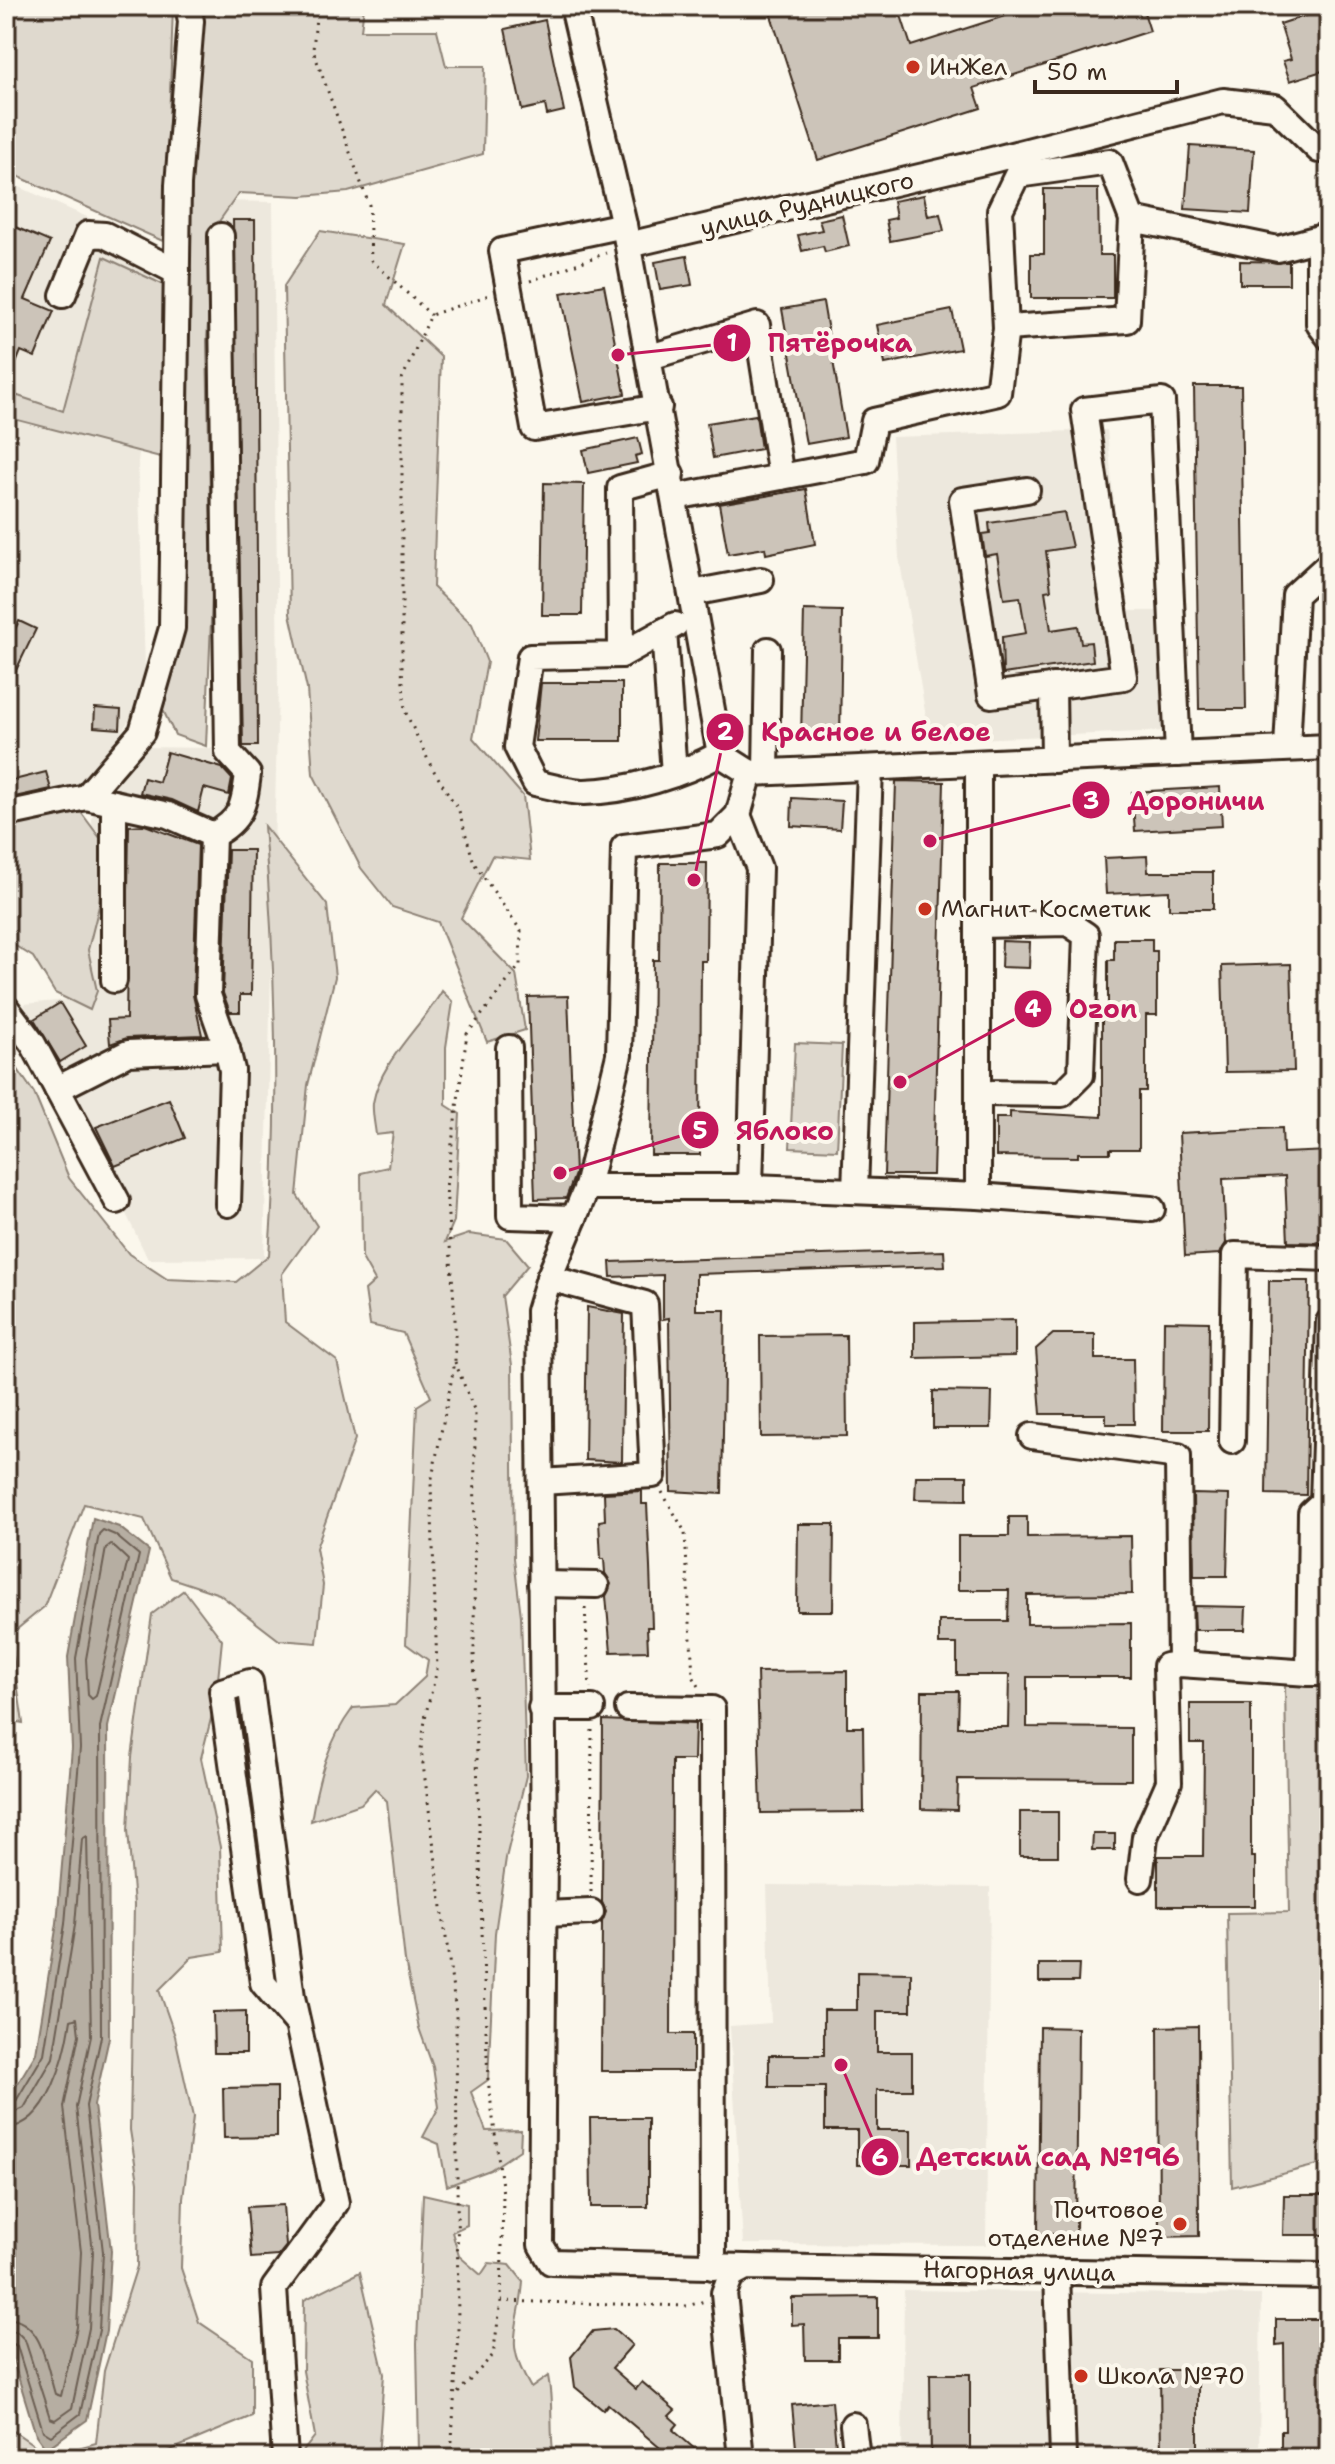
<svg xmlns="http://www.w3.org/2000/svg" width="1335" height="2464" viewBox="0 0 1335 2464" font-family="'Shantell Sans',sans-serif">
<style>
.built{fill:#ede8dd}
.green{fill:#dfd9ce;stroke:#8d8276;stroke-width:2}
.water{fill:#b6aea2;stroke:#85796d;stroke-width:2}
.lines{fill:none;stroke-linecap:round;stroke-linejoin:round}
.shore{stroke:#6c5f53;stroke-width:2}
.building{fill:#ccc4b9;stroke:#3b2a1e;stroke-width:2}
.minor-casing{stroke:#3b2a1e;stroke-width:30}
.path{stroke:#3b2a1e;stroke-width:3;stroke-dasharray:2 6;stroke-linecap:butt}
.minor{stroke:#fbf7ec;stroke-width:24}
.poi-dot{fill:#c8321e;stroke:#fbf7ec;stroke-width:3}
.labels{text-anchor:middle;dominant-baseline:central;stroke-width:8;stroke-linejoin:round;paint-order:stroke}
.poi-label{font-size:24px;fill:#3b2a1e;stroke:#fbf7ec;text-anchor:start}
.street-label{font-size:24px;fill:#3b2a1e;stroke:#fbf7ec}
.leader{fill:none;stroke:#c2185b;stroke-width:3}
.callout-dot{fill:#c2185b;stroke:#fbf7ec;stroke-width:3}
.mark-label{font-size:24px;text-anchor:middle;font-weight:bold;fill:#fff}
.callout-label{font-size:26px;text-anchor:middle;font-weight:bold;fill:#c2185b;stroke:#fbf7ec;stroke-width:8;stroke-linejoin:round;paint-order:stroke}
</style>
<rect width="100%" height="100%" fill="#fbf7ec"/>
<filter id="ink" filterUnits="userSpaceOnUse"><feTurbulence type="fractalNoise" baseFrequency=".0125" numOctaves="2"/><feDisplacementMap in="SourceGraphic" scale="16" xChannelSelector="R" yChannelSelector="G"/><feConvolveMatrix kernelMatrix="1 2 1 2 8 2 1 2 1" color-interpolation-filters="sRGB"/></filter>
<g filter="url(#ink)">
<g class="built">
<polygon points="6,181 159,249 138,462 146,696 82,788 6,805"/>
<polygon points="212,201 273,202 278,688 264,1258 148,1259 24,1004 89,998 92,816 134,747 216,748"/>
<polygon points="1107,430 1124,611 1164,611 1164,731 930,741 899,557 892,437"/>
<polygon points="767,1885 990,1887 986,2245 743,2244 730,2026 771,2023"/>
<polygon points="904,2290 1261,2295 1259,2458 902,2458"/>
</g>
<g class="green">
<polygon points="6,6 173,6 165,242 6,171"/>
<polygon points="205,6 364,6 361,30 437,30 446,66 485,66 483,154 348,192 302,196 239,193 213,230 207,341 212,596 206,746 175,735 162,708 181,618 190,294 189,172"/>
<polygon points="320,231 405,244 386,305 441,357 433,587 472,624 487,662 473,738 523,796 530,860 492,856 461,918 516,974 525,1030 487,1042 438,922 392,907 361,868 313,774 307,689 290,614 284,286"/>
<polygon points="104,257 164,285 164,458 6,417 6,392 63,411"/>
<polygon points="80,811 103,842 99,906 88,950 97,991 90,1010 55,993 33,957 6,940 6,824 24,818"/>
<path d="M264,826l63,79 8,72 -27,108 -11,110 20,31 -35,48 3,48 52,39 18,78 -39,109 7,37 -6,58 -38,-3 -60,-46 -48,-16 -27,-59 -60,-15 -40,103 -34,28 13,88 -17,-3v-668l28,41 35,85 60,76 38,25 69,3 33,-27c11,-143 7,-285 -5,-429z"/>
<path d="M442,991l11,11 -7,45v58l14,9 -6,107 -9,21 24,-8 37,5 22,26 -26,31 10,69 2,193 7,58 5,160 -20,82 -11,75 -7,147 -17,12 15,39 35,-1 -1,20 -30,20 -43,16 -8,-42 -16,-7 16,-30 -6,-40 -14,-39 -14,-67 -18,-160 -12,-12 -14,15 -50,17c7,-42 16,-78 42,-113l42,-3 30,-28 3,-17 -22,-16 11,-238 14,-9 -28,-64 -33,-8 -5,-35 10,-9 -13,-23 -1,-85 27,-6 5,-34 -17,2c-1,-10 -4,-22 -3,-32 7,-42 49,-77 69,-112z"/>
<polygon points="795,1043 842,1045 837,1150 790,1148"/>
<polygon points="184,1590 222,1640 216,1699 201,1758 220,1847 223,1952 192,1957 159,1990 175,2036 193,2117 183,2199 181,2268 199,2322 252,2358 252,2416 152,2458 6,2458 6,2426 50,2456 96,2443 104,2371 137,2266 138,2182 130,2130 134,1905 128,1830 132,1757 152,1614"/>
<polygon points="1329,1685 1329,2162 1232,2187 1227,1913 1289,1912 1285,1686"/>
<path d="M423,2194l44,10v21l-15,7 7,24 22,19 8,-12 21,2 13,16c-3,50 -21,58 8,107l17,-12c6,29 1,54 6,82h-132l-3,-5 -2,-109z"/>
<polygon points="360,2272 384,2374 378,2458 298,2458 315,2436 303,2371 304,2300"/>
</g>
<polygon class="water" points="93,1518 119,1527 149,1551 108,1727 109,2038 94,2105 111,2251 106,2331 87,2420 46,2449 36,2435 6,2337 6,2103 36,2053 57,1923 72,1748 68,1657"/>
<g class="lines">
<g class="shore">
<polygon points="111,1544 128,1560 96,1696 92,1699 88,1695 86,1659 106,1548"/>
<polyline points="6,2106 16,2101 44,2054 65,1924 80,1748 76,1658 99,1534 103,1530 115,1535 139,1555 100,1727 101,2037 86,2106 103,2252 99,2330 80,2414 51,2436 43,2431 17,2346 6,2340"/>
<polyline points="6,2116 24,2108 53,2058 75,1925 82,1839 87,1836 91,2036 76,2107 93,2252 89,2328 72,2408 55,2420 50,2418 25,2340 17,2332 6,2330"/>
<path d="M6,2128c43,-2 60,-74 65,-108l6,-2 2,17 -15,72 17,145 -4,75 -16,69 -6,-2c-9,-28 -12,-74 -49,-76"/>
</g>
</g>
<g class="building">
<polygon points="768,6 898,6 911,46 1036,6 1142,6 1150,31 974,88 981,108 818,160"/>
<polygon points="1329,8 1329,69 1290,81 1283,61 1291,59 1280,24"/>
<polygon points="545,20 564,111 547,115 545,105 522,110 505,29"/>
<polygon points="1190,146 1254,150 1250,213 1185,209"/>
<polygon points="1044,189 1098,189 1099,255 1113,255 1113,298 1031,298 1031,254 1044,254"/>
<polygon points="924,195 928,216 940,214 944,231 890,241 886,220 896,218 893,201"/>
<polygon points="842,215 849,246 825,252 823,246 802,251 798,235 822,230 819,220"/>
<polygon points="233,220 255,220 258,746 243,746"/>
<polygon points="6,223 50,242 25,299 54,311 35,357 21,351 6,388"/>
<polygon points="687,256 692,285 660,290 655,262"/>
<polygon points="1240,261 1289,262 1289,284 1240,284"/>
<polygon points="604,285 625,394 583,402 561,293"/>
<polygon points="823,302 846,437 806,444 782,309"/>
<polygon points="952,310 960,349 885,364 877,325"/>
<polygon points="1194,386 1241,386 1246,709 1199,709"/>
<polygon points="756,415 761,449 713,458 707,423"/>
<polygon points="638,438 642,454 635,456 637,463 588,473 583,450"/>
<polygon points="544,483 584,484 582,615 542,615"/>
<polygon points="806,489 815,544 766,554 765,548 728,554 719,504"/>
<polygon points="1064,512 1072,547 1046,551 1051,590 1045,591 1051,630 1078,626 1081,643 1091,642 1093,661 1003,674 1002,637 1026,633 1020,597 1004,599 997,554 985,556 982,534 990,533 989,523"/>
<polygon points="804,610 842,611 840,739 801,738"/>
<polygon points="19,621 36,629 6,691 6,648"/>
<polygon points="541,683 622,683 622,741 535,741"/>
<polygon points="95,708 121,710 120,729 94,727"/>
<polygon points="167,752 222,768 232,779 229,795 204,788 198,812 172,800 140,793 144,778 159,782"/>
<polygon points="46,772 51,789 10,798 6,782"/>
<polygon points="896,781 944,782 933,1175 884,1175"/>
<polygon points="1220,787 1222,826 1135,831 1132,792"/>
<polygon points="792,798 842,801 840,829 791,826"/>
<polygon points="145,825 198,845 193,995 202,1035 127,1038 110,1044 108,1020 126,1019 129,826"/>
<polygon points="228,850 253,850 251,995 240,995 240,1012 230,1012 223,993"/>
<polygon points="1147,856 1148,872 1213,872 1213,909 1169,909 1169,891 1106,894 1104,858"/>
<polygon points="660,863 707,863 706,961 701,961 700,1155 651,1155 653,960 659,960"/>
<polygon points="1114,939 1152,939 1152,951 1157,951 1157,1015 1146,1015 1146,1091 1139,1091 1139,1149 1110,1149 1110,1153 1078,1153 1078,1157 996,1156 996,1118 1010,1118 1010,1112 1102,1117 1102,1014 1108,1014 1108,960 1114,960"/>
<polygon points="1002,941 1030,942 1029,968 1001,967"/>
<polygon points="1291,964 1294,1071 1225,1072 1222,966"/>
<polygon points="568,996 575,1174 566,1198 535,1199 528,997"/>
<polygon points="60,1003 86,1046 60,1062 34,1019"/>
<polygon points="169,1099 185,1138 115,1166 96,1127"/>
<polygon points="1282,1128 1283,1153 1329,1151 1329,1243 1288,1242 1285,1176 1223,1179 1226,1243 1220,1254 1185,1256 1179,1133"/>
<polygon points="944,1251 945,1266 696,1274 696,1310 725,1310 722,1494 671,1491 669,1318 663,1319 663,1275 611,1277 610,1262"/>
<polygon points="1269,1281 1309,1281 1306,1495 1266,1494"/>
<polygon points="587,1307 624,1314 622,1462 585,1460"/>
<polygon points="1015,1320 1015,1356 915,1358 915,1322"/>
<polygon points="1164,1321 1209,1322 1208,1431 1163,1431"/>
<polygon points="1053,1334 1095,1334 1095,1359 1133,1359 1134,1424 1106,1424 1106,1414 1041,1414 1036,1349"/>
<polygon points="846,1335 847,1436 761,1437 760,1336"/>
<polygon points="933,1391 992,1392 991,1428 933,1428"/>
<polygon points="916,1476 967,1476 967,1500 915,1499"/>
<polygon points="642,1491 642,1504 647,1504 650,1567 652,1627 647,1627 648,1651 611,1652 606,1596 611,1584 605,1573 604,1559 601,1559 599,1521 605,1520 604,1493"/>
<polygon points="1193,1494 1229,1495 1227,1576 1194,1576"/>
<polygon points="1009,1517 1027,1517 1027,1537 1131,1536 1132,1594 1027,1595 1027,1624 1131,1623 1131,1677 1027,1677 1027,1727 1131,1728 1131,1780 958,1779 957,1810 921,1809 922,1691 959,1691 958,1727 1008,1727 1009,1675 957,1675 957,1644 939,1644 939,1621 1008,1621 1009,1590 958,1590 958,1536 1009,1536"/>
<polygon points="798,1524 834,1524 833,1611 797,1611"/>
<polygon points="1194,1606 1246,1607 1245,1630 1195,1630"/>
<polygon points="847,1671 847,1727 863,1727 864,1812 761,1813 757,1672"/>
<polygon points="1190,1704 1251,1704 1251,1857 1255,1857 1255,1906 1158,1906 1158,1856 1203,1856 1204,1743 1190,1743"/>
<polygon points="603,1720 695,1724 694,1760 672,1760 671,2034 693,2034 693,2071 601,2071 602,1922 606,1912 602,1902"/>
<rect x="1020" y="1812" width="38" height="44"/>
<polygon points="1093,1834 1115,1834 1115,1850 1092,1850"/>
<polygon points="1039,1964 1079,1964 1078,1982 1039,1982"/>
<polygon points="857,1972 911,1973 911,2011 877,2011 877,2052 912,2052 912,2090 877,2090 877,2130 911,2130 911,2165 857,2165 857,2130 825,2130 825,2087 769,2087 769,2055 824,2055 824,2010 857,2010"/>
<polygon points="246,2011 246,2053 214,2053 213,2012"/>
<polygon points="1198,2026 1199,2236 1159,2237 1158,2027"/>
<polygon points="1040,2027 1078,2028 1076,2234 1038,2234"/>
<polygon points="277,2087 277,2137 224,2138 223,2088"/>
<polygon points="590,2118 648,2118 648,2207 591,2207"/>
<polygon points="1284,2195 1329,2195 1329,2235 1283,2235"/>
<polygon points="283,2205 286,2246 278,2256 251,2258 247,2207"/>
<polygon points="878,2297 878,2338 838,2338 838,2360 805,2360 804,2324 792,2325 792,2298"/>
<polygon points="1276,2319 1329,2319 1329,2458 1288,2458 1288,2450 1281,2450 1281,2431 1285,2431 1284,2344 1276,2345"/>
<polygon points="614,2329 632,2345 612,2368 636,2389 642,2382 675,2410 669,2416 678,2424 673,2430 705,2458 672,2458 608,2404 603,2410 575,2387 571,2357 593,2331"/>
<polygon points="1160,2370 1198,2370 1198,2458 1161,2458"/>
<polygon points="930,2374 970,2374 970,2458 931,2458"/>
<polygon points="832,2401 837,2458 797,2458 792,2405"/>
</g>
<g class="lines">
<defs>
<g id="minor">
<polyline points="573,6 624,225 720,754 750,773 1329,747"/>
<polyline points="624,225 502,251 534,428 659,407"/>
<polyline points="1329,238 1319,238 1319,324 1329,337"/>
<polyline points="628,245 988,161 1223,101 1275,107 1319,150 1329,148"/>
<polyline points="63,295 88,234 105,235 177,272"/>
<polyline points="1006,328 1127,320 1132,219 1278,249 1319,238"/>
<polyline points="650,357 757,325 781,477 866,461 874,421 998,393 1006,328 1000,210 1017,175 1110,162 1132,219"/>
<path d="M671,474l-51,14 1,167 -91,2 -13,90 18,36c15,3 33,9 49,9 46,-1 97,-17 136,-38"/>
<polyline points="1027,490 962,500 991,695 1124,677 1084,410 1162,401 1178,754"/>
<polyline points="675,497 781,477"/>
<polyline points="692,593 761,580"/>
<polyline points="664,631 674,774"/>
<polyline points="621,655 675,625"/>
<polyline points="1053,686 1054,760"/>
<polyline points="1287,748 1295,595 1329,564"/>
<polyline points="766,772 768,650"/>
<polyline points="86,797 168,815 213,835 208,995 227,1049"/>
<polyline points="114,803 114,980"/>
<polyline points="6,814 86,797 142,732 172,628 178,185 191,21 188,6"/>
<polyline points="738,815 759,868 750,1187"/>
<path d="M213,835c29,-15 31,-30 35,-61l-20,-22 -7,-516"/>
<polyline points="978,925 1068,923 1086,935 1081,1075 1062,1094 978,1093"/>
<polyline points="6,1008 33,1044 117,1201"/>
<polyline points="509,1048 510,1216 574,1218"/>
<polyline points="57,1089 128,1053 227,1049 232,1070 228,1204"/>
<polyline points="587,1187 619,1055 624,847 718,835 738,815 750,773"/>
<polyline points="855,1191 870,768"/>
<polyline points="978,1196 1152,1209"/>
<polyline points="1329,1322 1323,1502 1311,1513 1309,1673 1329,1673"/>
<polyline points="1032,1436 1178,1456 1180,1664"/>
<polyline points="1232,1441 1235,1255 1329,1258"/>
<polyline points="541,1482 653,1475 645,1304 549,1278"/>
<polyline points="541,1584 596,1585"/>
<polyline points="541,1708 592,1708"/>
<polyline points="628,1708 712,1709 713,2267"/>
<polyline points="1140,1879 1145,1837 1169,1782 1166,1666 1180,1664 1309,1673"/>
<polyline points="544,1914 591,1912"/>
<polyline points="746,2267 551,2262 541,2245 544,1847 539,1311 549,1278 587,1187 750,1187 978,1196 978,763"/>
<polyline points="1057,2272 1063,2458"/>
<polyline points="853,2425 857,2458"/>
<polyline points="285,2458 274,2288 336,2203 298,2024 292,1997 250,1682 222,1691 263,1983 298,2024"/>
<polyline points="741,2458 724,2293 731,2275 746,2267 1329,2276"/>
</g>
</defs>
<use href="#minor" class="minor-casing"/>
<g class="path">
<polyline points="317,6 313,50 369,205 371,260 431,315"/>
<polyline points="530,281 606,253"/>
<polyline points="455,1362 475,1412 474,1654 482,1931 488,2080 503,2194 501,2301 493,2355 457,2394"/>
<polyline points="662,1492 685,1532 693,1676 700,1688"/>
<polyline points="585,1608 590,1688"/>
<polyline points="591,1892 592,1728"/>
<polyline points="501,2301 687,2306 705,2301"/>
<polyline points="451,2458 458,2332 456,2013 421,1749 426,1713 437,1670 431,1483 455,1362 455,1318 446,1187 467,1034 520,965 521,931 474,863 459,811 431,766 405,711 402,670 402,379 431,315 489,295"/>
</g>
<use href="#minor" class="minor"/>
</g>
</g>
<g class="poi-dot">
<circle cx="913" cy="67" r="8"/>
<circle cx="925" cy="909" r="8"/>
<circle cx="1180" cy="2224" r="8"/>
<circle cx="1081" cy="2376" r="8"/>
</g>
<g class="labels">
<g class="poi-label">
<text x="929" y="67">ИнЖел</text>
<text x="941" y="909">Магнит Косметик</text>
<text x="1164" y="2210" text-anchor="end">Почтовое<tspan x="1164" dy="28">отделение №7</tspan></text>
<text x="1097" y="2376">Школа №70</text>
</g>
<g class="street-label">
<text transform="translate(807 204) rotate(-13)">улица Рудницкого</text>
<text transform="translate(1019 2271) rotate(1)">Нагорная улица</text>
</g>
</g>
<path class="leader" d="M618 355L732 343M694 880L725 732M930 841L1091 800M900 1082L1033 1009M560 1173L700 1130M841 2065L880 2157"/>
<g class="callout-dot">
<circle cx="618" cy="355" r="8"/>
<circle cx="694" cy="880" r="8"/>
<circle cx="930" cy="841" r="8"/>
<circle cx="900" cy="1082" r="8"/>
<circle cx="560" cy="1173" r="8"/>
<circle cx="841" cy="2065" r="8"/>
<circle cx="732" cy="343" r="20"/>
<circle cx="725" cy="732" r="20"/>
<circle cx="1091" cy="800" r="20"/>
<circle cx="1033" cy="1009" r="20"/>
<circle cx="700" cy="1130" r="20"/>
<circle cx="880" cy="2157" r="20"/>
</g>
<g class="mark-label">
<text x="732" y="351">1</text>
<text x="725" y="740">2</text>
<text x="1091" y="809">3</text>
<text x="1033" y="1017">4</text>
<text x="700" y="1139">5</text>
<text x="880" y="2166">6</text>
</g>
<g class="callout-label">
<text x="840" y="352">Пятёрочка</text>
<text x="876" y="741">Красное и белое</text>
<text x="1196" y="810">Дороничи</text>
<text x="1103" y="1018">Ozon</text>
<text x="785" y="1140">Яблоко</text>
<text x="1048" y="2166">Детский сад №196</text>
</g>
<rect width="1335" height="2464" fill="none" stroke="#fbf7ec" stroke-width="32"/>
<rect x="16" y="16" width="1303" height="2432" fill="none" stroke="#3b2a1e" stroke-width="3" filter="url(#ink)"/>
<path d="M1035 80v12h142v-12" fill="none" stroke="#3b2a1e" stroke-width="4"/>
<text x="1047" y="80" font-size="24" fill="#3b2a1e" stroke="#fbf7ec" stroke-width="6" paint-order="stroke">50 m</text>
</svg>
